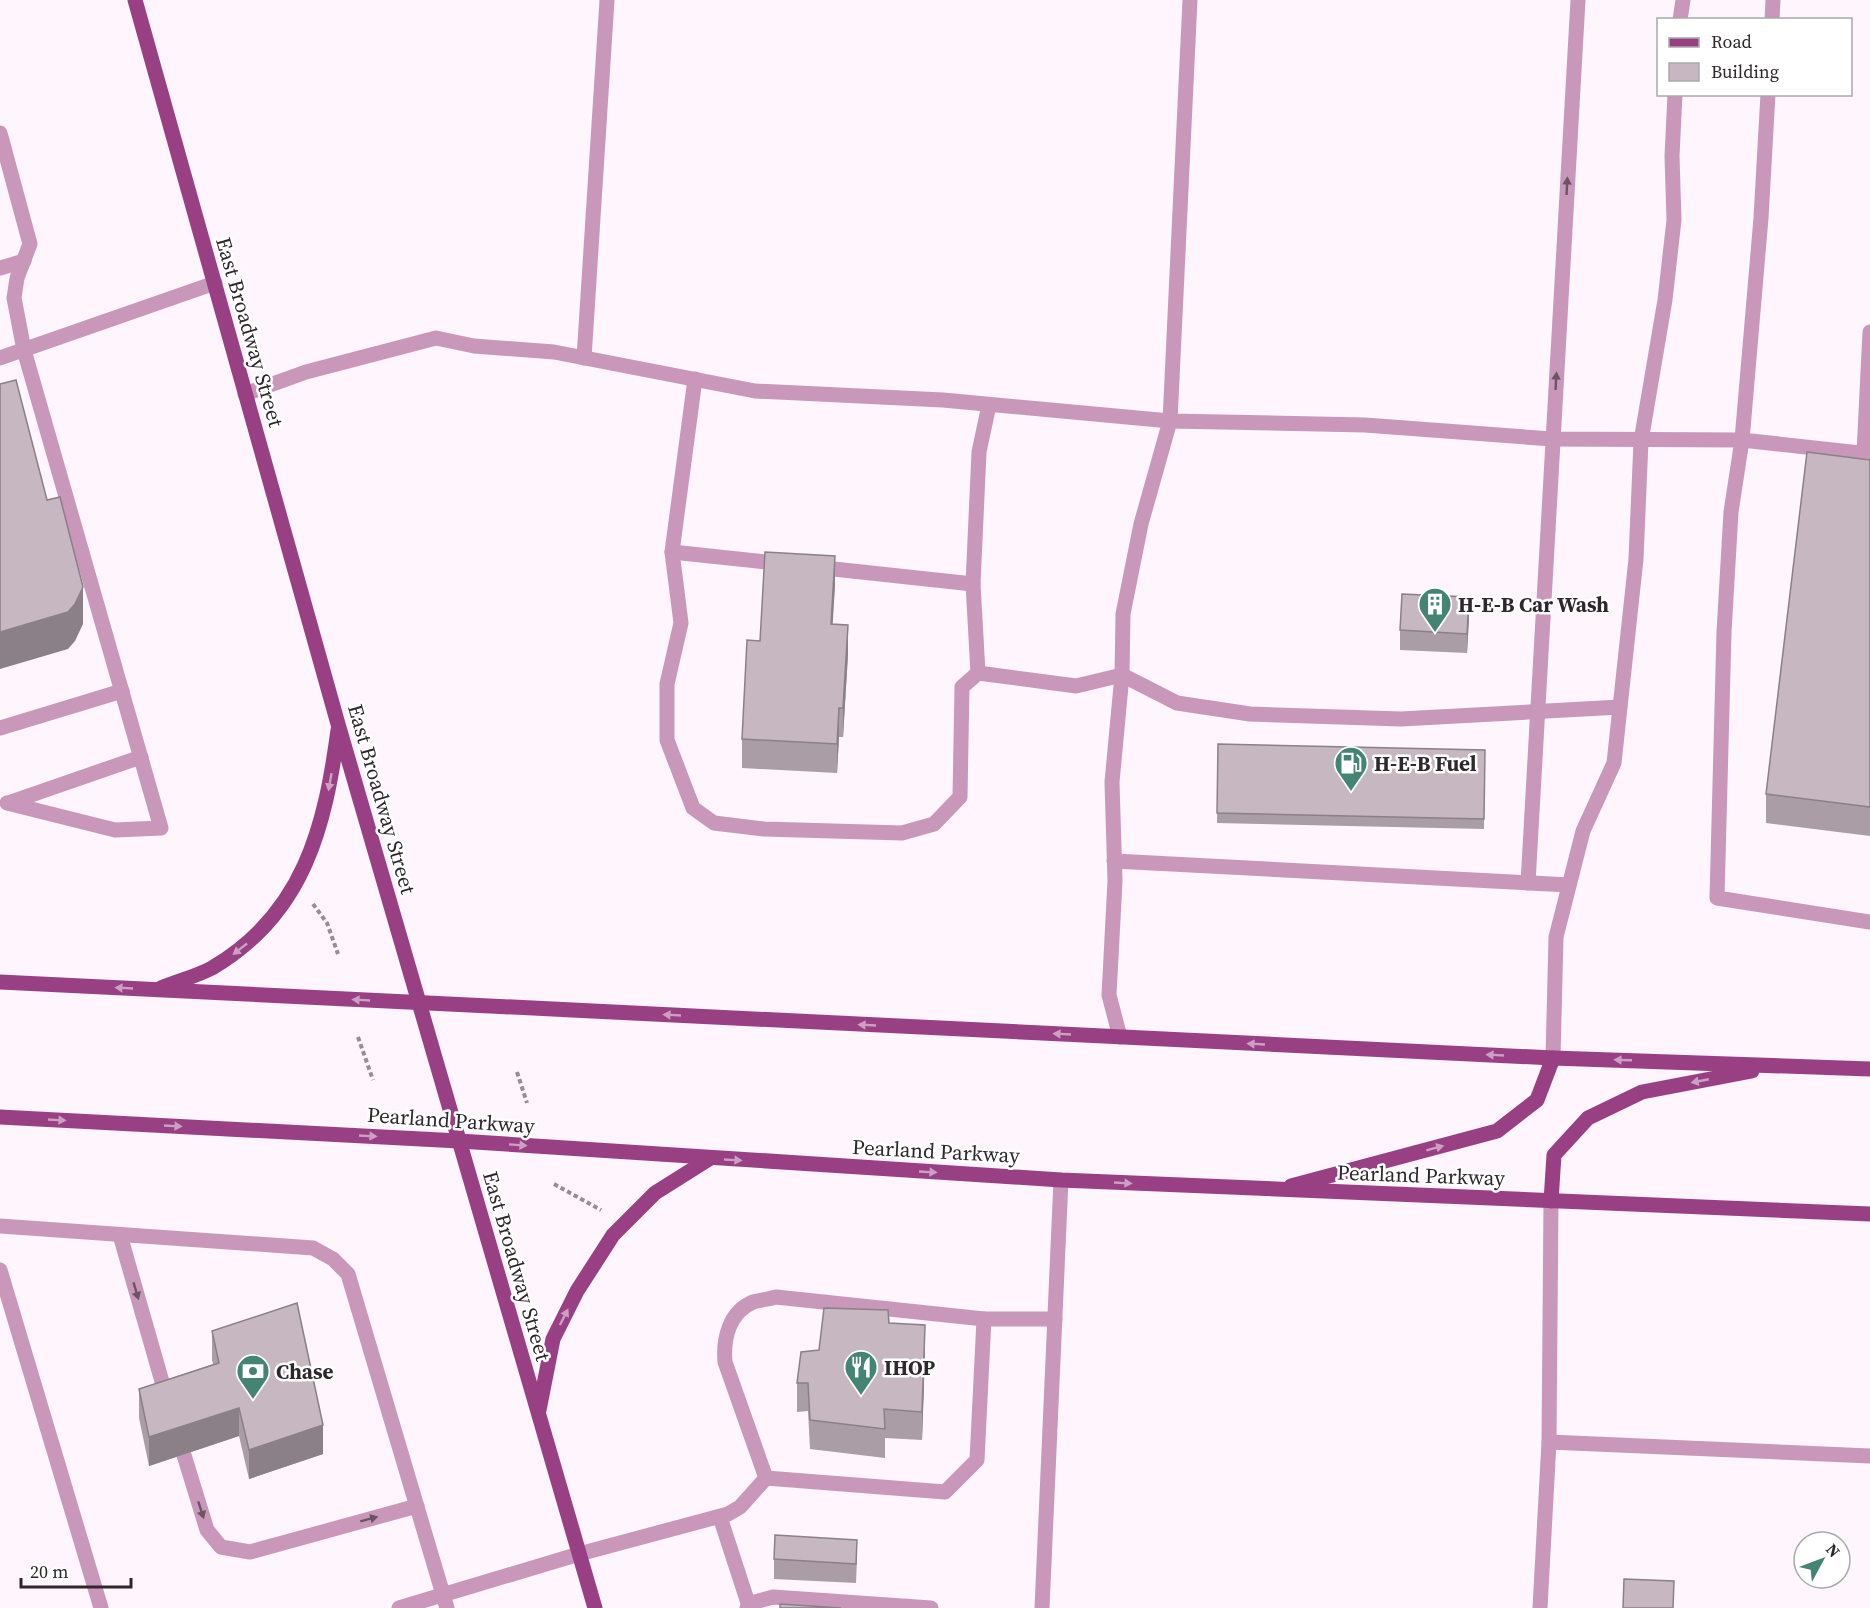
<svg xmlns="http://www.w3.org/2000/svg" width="1870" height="1608" viewBox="0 0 1870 1608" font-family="'Source Serif 4',serif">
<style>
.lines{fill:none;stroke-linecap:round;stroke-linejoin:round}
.path{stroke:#968e94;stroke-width:4;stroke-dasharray:4.5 3;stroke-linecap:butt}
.minor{stroke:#c997ba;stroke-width:15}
.major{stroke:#994084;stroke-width:15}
.wall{fill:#aa9da6}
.shaded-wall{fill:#8b8087}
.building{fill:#c6b7c1;stroke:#8b8087;stroke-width:1.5}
.oneway{fill:#6c5465}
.oneway2{fill:#cca0c2}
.labels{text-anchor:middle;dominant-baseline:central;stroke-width:5;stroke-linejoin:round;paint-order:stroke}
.street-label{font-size:21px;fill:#2e282c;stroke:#fff}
.poi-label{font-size:21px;font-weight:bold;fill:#2e282c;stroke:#fff;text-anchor:start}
</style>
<rect width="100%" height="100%" fill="#fff5fc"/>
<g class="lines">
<g class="path">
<polyline points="313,904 327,923 338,954"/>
<polyline points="358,1037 373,1080"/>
<polyline points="517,1072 527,1103"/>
<polyline points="554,1184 601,1210"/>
</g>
<g class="minor">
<polyline points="1680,20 1683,0"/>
<polyline points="1772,20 1773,0"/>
<polyline points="1768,94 1761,218 1742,440 1870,454"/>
<polyline points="0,133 30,244 17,278 14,298 24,350 161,828 115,830 7,803"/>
<polyline points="0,268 24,261"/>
<polyline points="0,358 215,283"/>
<polyline points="584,358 607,0"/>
<polyline points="695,379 672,552 681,623 667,684 667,740 693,808 714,823 764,829 902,833 934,824 960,797 962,687 978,673 1076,686 1122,675 1177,703 1250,714 1401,719 1620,707"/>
<polyline points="245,394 306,372 436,338 474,346 554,352 755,391 943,400 1170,421 1365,425 1552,439 1742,440 1731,512 1724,632 1717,898 1870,922"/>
<polyline points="1864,453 1870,332"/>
<polyline points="672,552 785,564"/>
<polyline points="815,567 973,584"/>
<polyline points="978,673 973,584 979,452 989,405"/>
<polyline points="0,728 122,691"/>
<polyline points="8,803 141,757"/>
<polyline points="1114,861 1569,885"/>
<polyline points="1528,883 1578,0"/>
<polyline points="1120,1037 1109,995 1115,881 1112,782 1122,675 1123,614 1141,524 1170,421 1190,0"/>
<polyline points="1553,1058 1556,937 1583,831 1614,763 1636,559 1641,441 1665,300 1674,220 1672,156 1675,94"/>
<polyline points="0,1226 313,1248 333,1259 348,1274 447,1608"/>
<polyline points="120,1235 167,1399"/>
<polyline points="0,1270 101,1608"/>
<polyline points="1549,1442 1870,1456"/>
<polyline points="184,1455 207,1530 221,1547 250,1552 417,1506"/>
<path d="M766,1478l-41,-116c-2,-23 4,-50 28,-60 7,-2 16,-3 23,-5l208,22"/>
<polyline points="720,1517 749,1606"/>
<polyline points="399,1608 579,1554 728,1514 740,1507 766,1478 945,1492 977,1460 984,1319 1055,1319"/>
<polyline points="747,1608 755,1602 773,1597 931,1608"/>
<polyline points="1042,1608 1061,1180"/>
<polyline points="1540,1608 1549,1442 1551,1201"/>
</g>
<g class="major">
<polyline points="135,0 338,724 595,1608"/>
<polyline points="0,982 1553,1058 1870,1069"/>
<path d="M161,988c17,-7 36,-12 51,-20 92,-54 113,-141 126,-238"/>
<polyline points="0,1117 459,1141 1061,1180 1870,1214"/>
<polyline points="1291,1186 1497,1131 1537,1100 1553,1058"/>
<polyline points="1551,1201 1554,1155 1588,1118 1642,1092 1752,1071"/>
<polyline points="539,1410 553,1339 577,1291 613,1235 655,1193 709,1159"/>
</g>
</g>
<g class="wall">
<polygon points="1870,460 1870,836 1766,823 1766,794"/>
<polygon points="835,585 832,624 848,654 843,737 839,737 837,773 742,768 742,739 760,641"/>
<polygon points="1469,617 1467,653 1400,650 1400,630"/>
<polygon points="1218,744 1485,750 1484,829 1217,823"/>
<polygon points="889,1323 925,1354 922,1440 885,1438 885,1458 810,1449 808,1411 797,1412 797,1383 819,1350"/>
<polygon points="212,1331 323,1454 249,1479 239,1436 149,1466 139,1418 139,1389 213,1364 212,1360"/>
<polygon points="774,1559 857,1559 856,1583 774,1579"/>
</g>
<g class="shaded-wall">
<polygon points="835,556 835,585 831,653 831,624"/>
<polygon points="83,587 83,624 75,641 68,649 0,669 0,632"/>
<polygon points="1469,597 1469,617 1467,653 1467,634"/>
<polygon points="848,625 848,654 843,737 843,708"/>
<polygon points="839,708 839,737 837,773 837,744"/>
<polygon points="925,1325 925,1354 922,1440 922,1412"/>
<polygon points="239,1408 239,1436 149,1466 149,1437"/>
<polygon points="323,1425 323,1454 249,1479 249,1450"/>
</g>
<g class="building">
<polygon points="16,380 47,500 60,497 83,587 75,604 68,612 0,632 0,384"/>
<polygon points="1807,452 1870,460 1870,807 1766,794"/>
<polygon points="765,552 835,556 831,624 848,625 843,708 839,708 837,744 742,739 747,640 760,641"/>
<polygon points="1402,594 1469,597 1467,634 1400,630"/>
<polygon points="1218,744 1485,750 1484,819 1217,813"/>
<polygon points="297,1303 323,1425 249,1450 239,1408 149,1437 139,1389 219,1363 212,1331"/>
<polygon points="824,1308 888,1310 889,1323 925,1325 922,1412 884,1409 885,1429 810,1420 808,1383 797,1383 801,1352 819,1350"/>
<polygon points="775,1535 857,1540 856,1564 774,1559"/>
<polygon points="1624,1579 1674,1581 1673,1608 1623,1608"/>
<polygon points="780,1604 841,1608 780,1608"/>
</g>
<defs><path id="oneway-solid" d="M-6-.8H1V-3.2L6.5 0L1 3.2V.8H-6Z" transform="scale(1.5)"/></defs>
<g class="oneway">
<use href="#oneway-solid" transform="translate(1567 186) rotate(-87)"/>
<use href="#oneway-solid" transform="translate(1556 381) rotate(-87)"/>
<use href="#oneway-solid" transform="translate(136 1291) rotate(74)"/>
<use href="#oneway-solid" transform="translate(201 1510) rotate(72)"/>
<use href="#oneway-solid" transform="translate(369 1519) rotate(-15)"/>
</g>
<g class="oneway2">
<use href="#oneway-solid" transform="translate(330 782) rotate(100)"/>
<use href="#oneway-solid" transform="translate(240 949) rotate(142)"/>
<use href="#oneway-solid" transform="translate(124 988) rotate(-177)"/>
<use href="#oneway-solid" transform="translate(361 1000) rotate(-177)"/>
<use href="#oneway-solid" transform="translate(672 1015) rotate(-177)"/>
<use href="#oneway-solid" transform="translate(867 1025) rotate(-177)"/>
<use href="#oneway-solid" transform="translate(1062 1034) rotate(-177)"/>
<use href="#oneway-solid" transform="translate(1256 1044) rotate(-177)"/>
<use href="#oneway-solid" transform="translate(1495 1055) rotate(-177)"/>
<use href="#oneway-solid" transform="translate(1623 1060) rotate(-178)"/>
<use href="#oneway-solid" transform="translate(1700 1081) rotate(169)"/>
<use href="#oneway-solid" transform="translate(57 1120) rotate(3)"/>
<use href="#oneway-solid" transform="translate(173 1126) rotate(3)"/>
<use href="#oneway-solid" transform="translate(368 1136) rotate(3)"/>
<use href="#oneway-solid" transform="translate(518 1145) rotate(4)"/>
<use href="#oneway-solid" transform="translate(1435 1148) rotate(-15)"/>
<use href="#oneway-solid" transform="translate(733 1160) rotate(3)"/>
<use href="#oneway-solid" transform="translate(928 1172) rotate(3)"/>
<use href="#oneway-solid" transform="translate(1123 1183) rotate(3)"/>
<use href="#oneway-solid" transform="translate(564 1317) rotate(-63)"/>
</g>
<defs>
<symbol id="building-pin" viewBox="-11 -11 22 30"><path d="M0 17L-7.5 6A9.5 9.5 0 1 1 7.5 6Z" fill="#438474" stroke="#fff"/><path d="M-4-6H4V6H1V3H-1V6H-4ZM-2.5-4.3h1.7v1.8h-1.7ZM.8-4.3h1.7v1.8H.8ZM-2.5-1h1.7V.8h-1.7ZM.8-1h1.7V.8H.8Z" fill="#fff"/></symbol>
<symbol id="fuel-pin" viewBox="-11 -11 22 30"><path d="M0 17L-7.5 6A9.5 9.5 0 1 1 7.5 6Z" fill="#438474" stroke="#fff"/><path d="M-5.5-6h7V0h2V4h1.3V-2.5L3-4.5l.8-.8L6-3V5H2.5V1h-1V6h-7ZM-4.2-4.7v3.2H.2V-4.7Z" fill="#fff"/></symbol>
<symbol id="restaurant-pin" viewBox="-11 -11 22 30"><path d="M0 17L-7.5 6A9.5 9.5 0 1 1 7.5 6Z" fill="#438474" stroke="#fff"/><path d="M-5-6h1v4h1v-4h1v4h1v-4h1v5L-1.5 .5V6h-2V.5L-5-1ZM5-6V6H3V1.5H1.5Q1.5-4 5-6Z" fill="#fff"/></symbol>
<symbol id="bank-pin" viewBox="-11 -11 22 30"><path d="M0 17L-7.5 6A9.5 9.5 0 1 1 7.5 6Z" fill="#438474" stroke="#fff"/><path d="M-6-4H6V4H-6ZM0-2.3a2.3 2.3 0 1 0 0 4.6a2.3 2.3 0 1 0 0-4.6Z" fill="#fff"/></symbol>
</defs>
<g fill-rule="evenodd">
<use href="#building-pin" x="1416" y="585" width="38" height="52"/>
<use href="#fuel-pin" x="1332" y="744" width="38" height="52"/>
<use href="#restaurant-pin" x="842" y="1348" width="38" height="52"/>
<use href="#bank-pin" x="234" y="1352" width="38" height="52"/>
</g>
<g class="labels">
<g class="street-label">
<text transform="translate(250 332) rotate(74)">East Broadway Street</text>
<text transform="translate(382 799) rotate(74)">East Broadway Street</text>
<text transform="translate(451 1120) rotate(4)">Pearland Parkway</text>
<text transform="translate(936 1151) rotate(3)">Pearland Parkway</text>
<text transform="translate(1421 1175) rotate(2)">Pearland Parkway</text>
<text transform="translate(517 1266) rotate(74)">East Broadway Street</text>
</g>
<g class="poi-label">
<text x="1458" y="604">H-E-B Car Wash</text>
<text x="1374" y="763">H-E-B Fuel</text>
<text x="884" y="1367">IHOP</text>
<text x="276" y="1371">Chase</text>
</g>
</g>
<rect x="1657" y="18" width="195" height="78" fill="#ffffff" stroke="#aba9ab" stroke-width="1.5"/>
<rect x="1669" y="38" width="30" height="9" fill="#994084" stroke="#aba9ab" stroke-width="1.5"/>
<text x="1711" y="48" font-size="18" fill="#2e282c">Road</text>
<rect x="1669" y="63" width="30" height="18" fill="#c6b7c1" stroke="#aba9ab" stroke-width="1.5"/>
<text x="1711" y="78" font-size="18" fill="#2e282c">Building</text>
<g transform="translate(1822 1560) rotate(49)"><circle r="28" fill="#ffffff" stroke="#aba9ab" stroke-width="1.5"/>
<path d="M0-4.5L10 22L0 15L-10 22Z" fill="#438474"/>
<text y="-9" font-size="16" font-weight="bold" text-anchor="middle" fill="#2e282c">N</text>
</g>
<path d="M21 1578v9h110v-9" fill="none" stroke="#2e282c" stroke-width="3"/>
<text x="30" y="1578" font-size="18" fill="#2e282c" stroke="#ffffff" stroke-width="4.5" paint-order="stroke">20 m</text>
</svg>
